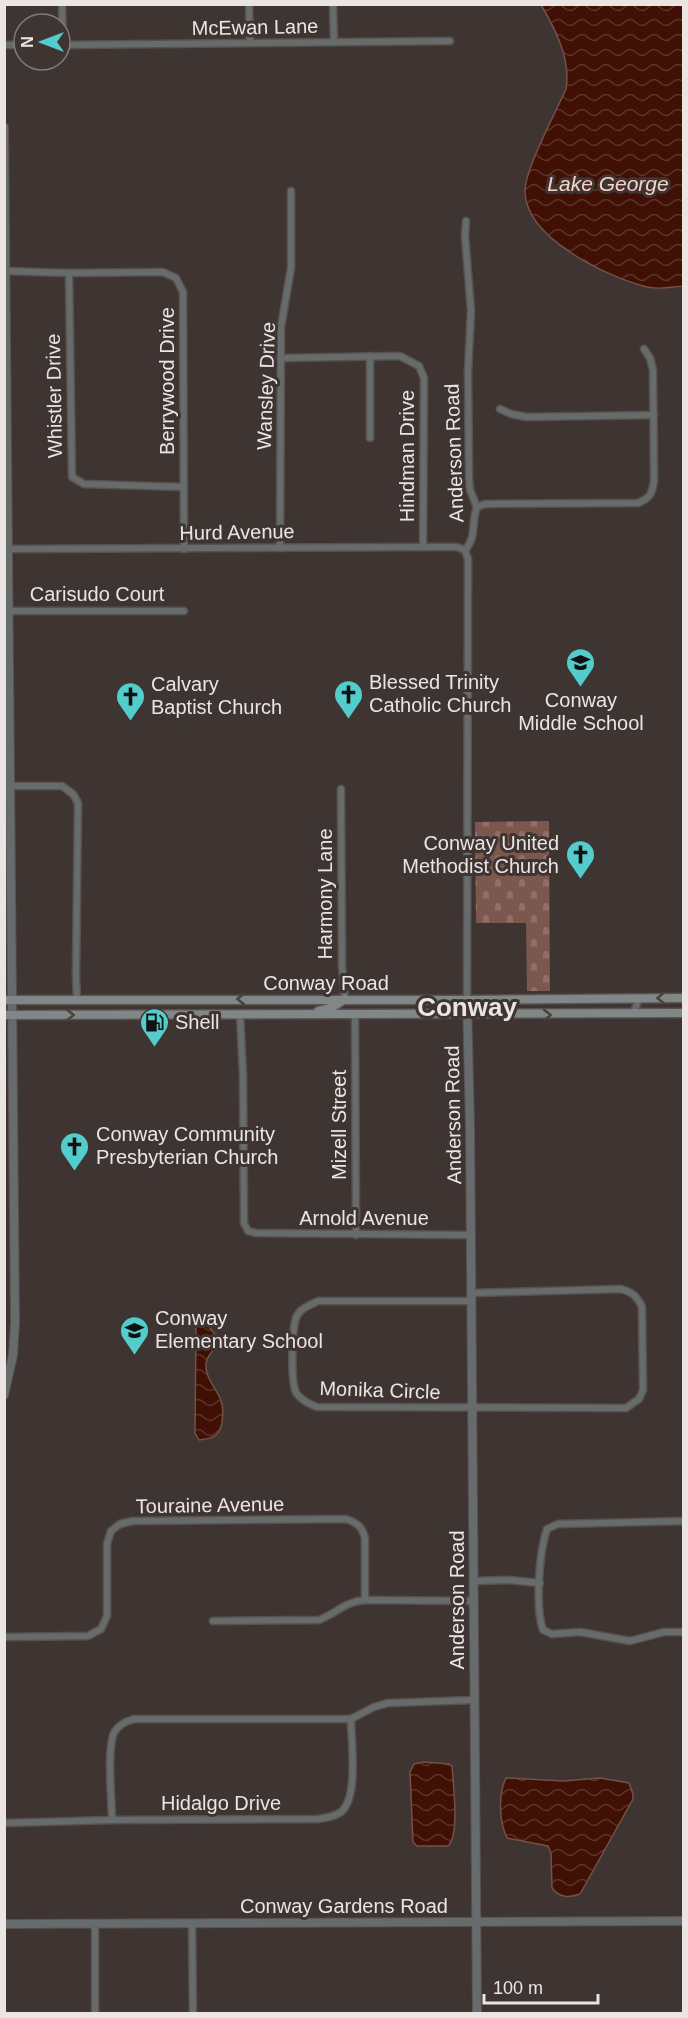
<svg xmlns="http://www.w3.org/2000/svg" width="688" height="2018" viewBox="0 0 688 2018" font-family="Arial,sans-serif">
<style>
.cemetery{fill:url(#cemetery-stones)}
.water{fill:url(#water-waves);stroke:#745048;stroke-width:1.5}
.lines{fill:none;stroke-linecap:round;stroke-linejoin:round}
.minor-casing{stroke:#5a514f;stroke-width:9}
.tertiary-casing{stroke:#5a514f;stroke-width:10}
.secondary-casing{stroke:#5a514f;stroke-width:11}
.minor{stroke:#666b6b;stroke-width:6}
.tertiary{stroke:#666b6b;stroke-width:8}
.secondary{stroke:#808887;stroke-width:8}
.oneway{stroke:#484140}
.labels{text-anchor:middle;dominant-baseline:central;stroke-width:6;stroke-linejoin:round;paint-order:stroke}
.street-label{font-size:20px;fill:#eae4e3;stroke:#3e3533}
.poi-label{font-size:20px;fill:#eae4e3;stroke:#3e3533;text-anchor:start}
.water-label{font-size:21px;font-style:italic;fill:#f7d2c9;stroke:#3e3533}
.district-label{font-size:26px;font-weight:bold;fill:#eae4e3;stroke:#3e3533}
</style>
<defs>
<pattern id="cemetery-stones" width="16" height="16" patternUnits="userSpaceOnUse" patternTransform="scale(1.5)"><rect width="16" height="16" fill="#7c574e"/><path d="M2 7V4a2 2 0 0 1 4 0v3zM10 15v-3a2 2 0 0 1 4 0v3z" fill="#8f6f67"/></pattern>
<pattern id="water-waves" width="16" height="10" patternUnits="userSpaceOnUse" patternTransform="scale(1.5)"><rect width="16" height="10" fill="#411005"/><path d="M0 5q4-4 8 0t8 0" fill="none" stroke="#5d3329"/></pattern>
</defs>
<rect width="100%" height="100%" fill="#3e3533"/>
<polygon class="cemetery" points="549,821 550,991 527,991 526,923 476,923 475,822"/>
<g class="water">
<path d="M541,5h142v281c-12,1 -24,4 -36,1 -40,-10 -122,-49 -122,-96 0,-22 31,-79 41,-102 5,-29 -10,-59 -25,-84z"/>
<path d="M204,1321l15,18c-3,12 -14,15 -13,29 1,12 9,19 14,30 4,9 4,28 -3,36 -4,5 -12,5 -18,6l-4,-7 1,-111z"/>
<path d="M424,1762l25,2 3,2c1,17 8,69 -4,80h-31l-4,-4 -3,-70 4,-8z"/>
<path d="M506,1778l57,3 37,-3 29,5 4,11v5l-53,95c-11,4 -20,4 -28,-6l-1,-35 -3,-7 -41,-8c-8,-17 -9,-44 -1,-60z"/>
</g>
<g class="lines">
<defs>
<g id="minor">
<polyline points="62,4 63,45"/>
<polyline points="249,4 250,43"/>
<polyline points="333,4 334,42"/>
<polyline points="4,45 24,45"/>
<polyline points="60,45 450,41"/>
<polyline points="5,271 69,273 163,272 176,278 183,292 184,549"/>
<polyline points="69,273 72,477 84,484 184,487"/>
<polyline points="370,356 370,438"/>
<polyline points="281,358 400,356 419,366 424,378 423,547"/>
<polyline points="500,409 511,414 526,417 654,415"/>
<path d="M477,507l8,-3 153,-1c12,-5 14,-9 16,-22l-1,-111 -3,-12 -6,-9"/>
<polyline points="280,548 281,327 291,268 291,191"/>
<polyline points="9,549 423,547 457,547 465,550"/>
<polyline points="465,550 468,559 467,1000"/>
<path d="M465,550c12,-13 6,-28 12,-43l-7,-17 -1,-12 -1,-106 3,-61 -6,-75 1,-15"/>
<polyline points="9,611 184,611"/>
<polyline points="10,786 62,786 73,794 78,803 76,976 77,1000"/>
<polyline points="341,789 342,966 345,999"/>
<polyline points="240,1014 243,1076 244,1223 248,1231 256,1233 471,1235"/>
<polyline points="633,1014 639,999"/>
<polyline points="355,1015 356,1235"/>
<path d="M472,1293l149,-4c11,3 16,7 21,18l1,83 -4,9 -13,9 -309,-1c-7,-3 -15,-6 -20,-13 -7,-9 -5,-64 -1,-76 3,-9 14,-13 22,-17h154"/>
<path d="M684,1521l-126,3 -11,5c-8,24 -12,78 -4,101l9,4 28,-2 50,9 34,-9h20"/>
<polyline points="474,1581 508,1580 540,1583"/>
<path d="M213,1621l106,-1c18,-7 25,-18 46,-20l109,1"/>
<path d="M4,1637l84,-1 13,-7 6,-13v-72l4,-13 9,-7 13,-3 213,-2c12,4 16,8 19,19v62"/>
<path d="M112,1820c0,-19 -6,-74 3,-89 5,-7 11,-10 19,-12h217l23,-12 14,-4 86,-3"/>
<path d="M4,1823l108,-3 206,-1c8,-1 16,-2 23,-7 18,-15 10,-70 10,-93"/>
<polyline points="95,1923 95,2014"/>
<polyline points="192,1923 193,2014"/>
</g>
<g id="tertiary">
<polyline points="4,127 15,1322 13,1355 4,1395"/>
<polyline points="467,1000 470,1128 477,2014"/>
<polyline points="4,1924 684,1921"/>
</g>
<g id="secondary">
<polyline points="4,1000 467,1000 684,998"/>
<polyline points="318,1011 333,1007 345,999"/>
<polyline points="4,1015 684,1013"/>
</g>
</defs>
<use href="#minor" class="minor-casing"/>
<use href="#tertiary" class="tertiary-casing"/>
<use href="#secondary" class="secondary-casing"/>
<use href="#minor" class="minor"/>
<use href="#tertiary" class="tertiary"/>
<use href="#secondary" class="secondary"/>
</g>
<defs><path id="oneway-chevron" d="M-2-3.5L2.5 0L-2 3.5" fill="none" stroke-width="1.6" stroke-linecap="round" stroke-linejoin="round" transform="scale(1.5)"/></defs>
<g class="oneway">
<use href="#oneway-chevron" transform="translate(661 998) rotate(179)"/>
<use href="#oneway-chevron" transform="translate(241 999) rotate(-180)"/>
<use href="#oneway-chevron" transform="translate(70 1015)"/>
<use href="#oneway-chevron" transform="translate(547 1015)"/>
</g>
<defs>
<symbol id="school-pin" viewBox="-11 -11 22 30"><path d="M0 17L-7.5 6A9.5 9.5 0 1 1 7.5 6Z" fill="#52cdcc" stroke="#3e3533"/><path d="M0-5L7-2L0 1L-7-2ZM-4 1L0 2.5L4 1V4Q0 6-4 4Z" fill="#111"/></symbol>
<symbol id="church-pin" viewBox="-11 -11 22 30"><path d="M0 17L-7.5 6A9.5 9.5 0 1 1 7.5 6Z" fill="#52cdcc" stroke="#3e3533"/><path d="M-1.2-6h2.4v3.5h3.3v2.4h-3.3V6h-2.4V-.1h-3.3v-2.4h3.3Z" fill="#111"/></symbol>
<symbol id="fuel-pin" viewBox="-11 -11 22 30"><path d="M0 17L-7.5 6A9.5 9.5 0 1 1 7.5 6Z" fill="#52cdcc" stroke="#3e3533"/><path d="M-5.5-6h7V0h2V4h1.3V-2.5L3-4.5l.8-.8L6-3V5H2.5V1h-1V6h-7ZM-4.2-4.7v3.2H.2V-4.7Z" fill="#111"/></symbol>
</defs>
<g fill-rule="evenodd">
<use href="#school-pin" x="564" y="646" width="33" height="45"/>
<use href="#church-pin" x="332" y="678" width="33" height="45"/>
<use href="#church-pin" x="114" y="680" width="33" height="45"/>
<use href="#church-pin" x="564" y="838" width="33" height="45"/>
<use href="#fuel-pin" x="138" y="1006" width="33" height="45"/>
<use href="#church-pin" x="58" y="1130" width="33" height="45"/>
<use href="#school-pin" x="118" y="1314" width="33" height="45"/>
</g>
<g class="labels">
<g class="street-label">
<text transform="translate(255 27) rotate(-1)">McEwan Lane</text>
<text transform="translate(167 381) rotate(-90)">Berrywood Drive</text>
<text transform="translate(266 386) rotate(-88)">Wansley Drive</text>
<text transform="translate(54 396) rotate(-91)">Whistler Drive</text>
<text transform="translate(454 453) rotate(-92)">Anderson Road</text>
<text transform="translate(407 456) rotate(-90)">Hindman Drive</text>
<text transform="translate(237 532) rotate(-1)">Hurd Avenue</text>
<text x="97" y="594">Carisudo Court</text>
<text transform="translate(325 894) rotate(-90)">Harmony Lane</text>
<text x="326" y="983">Conway Road</text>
<text transform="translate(453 1115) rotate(-91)">Anderson Road</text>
<text transform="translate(339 1125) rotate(-90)">Mizell Street</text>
<text x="364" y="1218">Arnold Avenue</text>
<text transform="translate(380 1390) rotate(2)">Monika Circle</text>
<text transform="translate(210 1505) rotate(-1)">Touraine Avenue</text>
<text transform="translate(457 1600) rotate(-90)">Anderson Road</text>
<text x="221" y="1803">Hidalgo Drive</text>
<text x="344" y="1906">Conway Gardens Road</text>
</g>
<g class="poi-label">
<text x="369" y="682">Blessed Trinity<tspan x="369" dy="23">Catholic Church</tspan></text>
<text x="151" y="684">Calvary<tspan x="151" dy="23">Baptist Church</tspan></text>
<text x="581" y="700" text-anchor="middle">Conway<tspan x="581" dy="23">Middle School</tspan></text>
<text x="559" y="843" text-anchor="end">Conway United<tspan x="559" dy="23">Methodist Church</tspan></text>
<text x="175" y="1022">Shell</text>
<text x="96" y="1134">Conway Community<tspan x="96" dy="23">Presbyterian Church</tspan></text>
<text x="155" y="1318">Conway<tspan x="155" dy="23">Elementary School</tspan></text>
</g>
<g class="water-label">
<text x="608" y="183">Lake George</text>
</g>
<g class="district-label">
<text x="467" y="1007">Conway</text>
</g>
</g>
<rect width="688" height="2018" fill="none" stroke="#eae4e3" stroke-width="12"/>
<g transform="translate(42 42) rotate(270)"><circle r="28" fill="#3e3533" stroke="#837b79" stroke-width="1.5"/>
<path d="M0-4.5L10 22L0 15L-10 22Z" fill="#52cdcc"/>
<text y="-9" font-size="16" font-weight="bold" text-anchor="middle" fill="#eae4e3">N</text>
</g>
<path d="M484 1994v9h114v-9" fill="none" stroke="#eae4e3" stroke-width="3"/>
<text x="493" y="1994" font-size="18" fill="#eae4e3" stroke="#3e3533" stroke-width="4.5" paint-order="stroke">100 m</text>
</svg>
